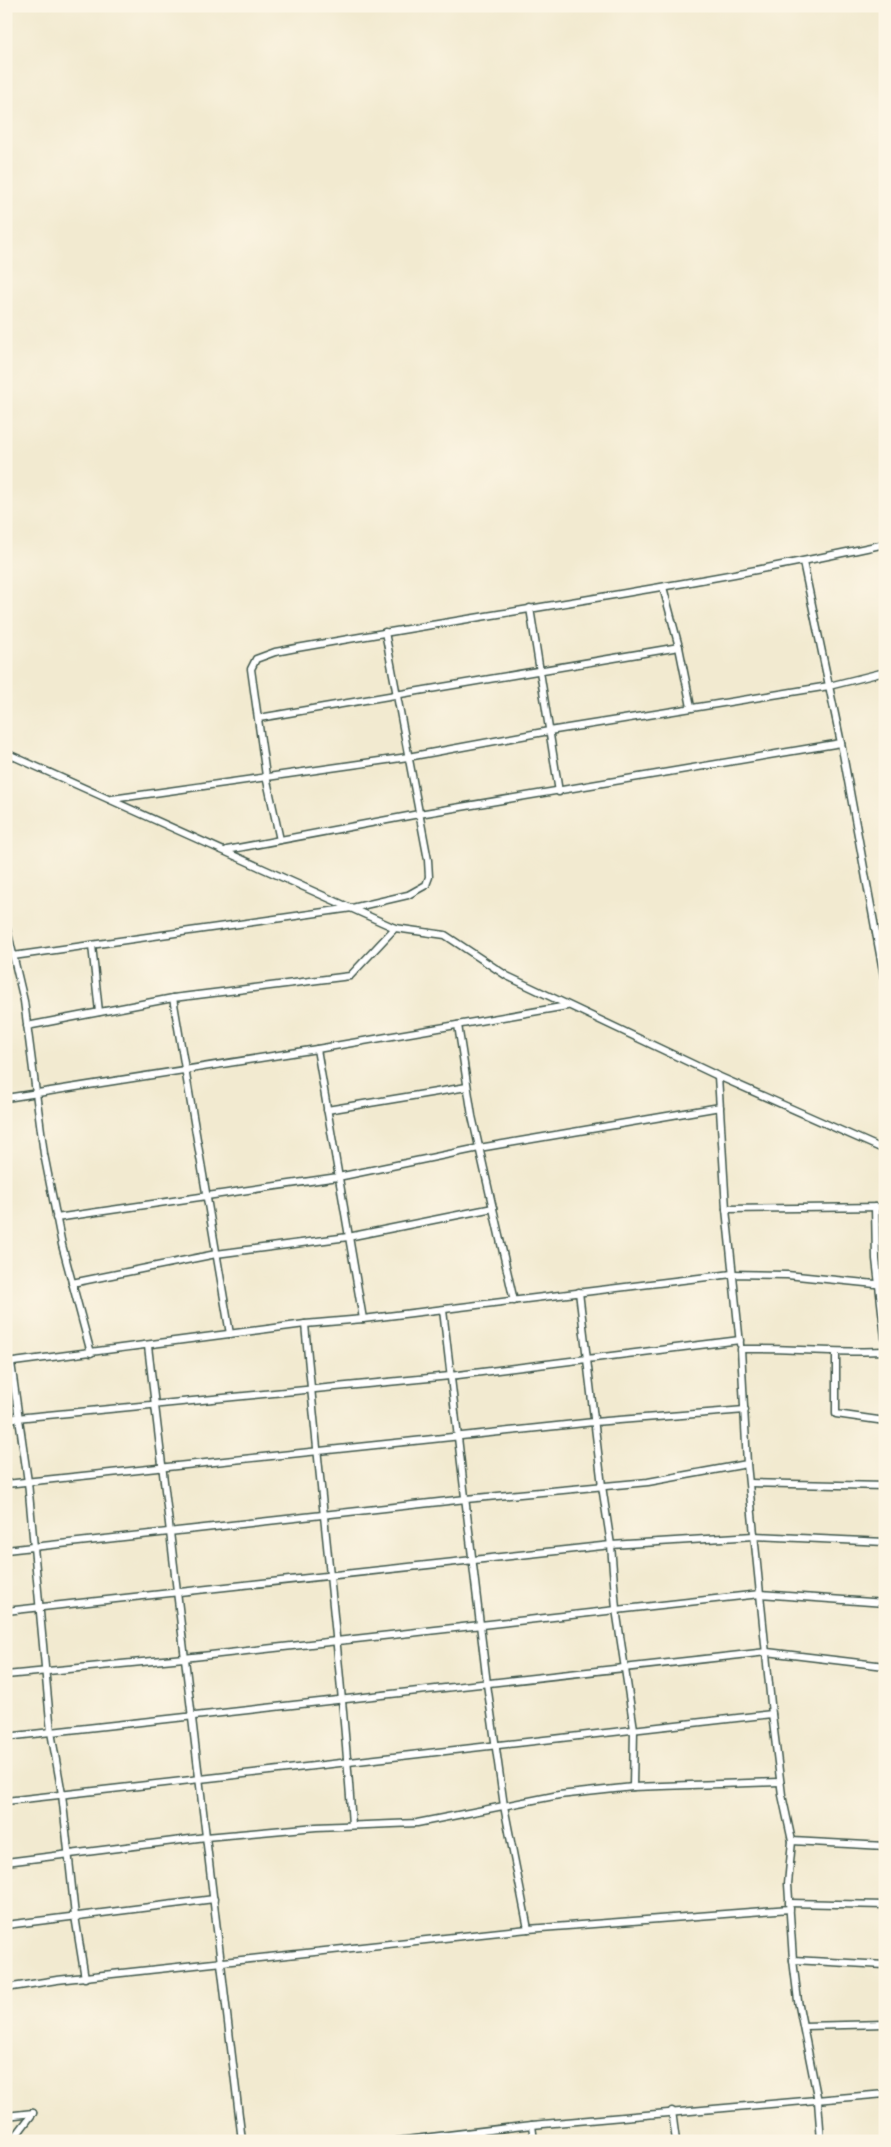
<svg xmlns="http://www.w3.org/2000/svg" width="891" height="2147" viewBox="0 0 891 2147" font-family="'IM FELL English',serif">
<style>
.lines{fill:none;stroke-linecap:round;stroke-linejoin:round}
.street-casing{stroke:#3f574b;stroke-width:9}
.street{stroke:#fff;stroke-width:6}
</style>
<rect width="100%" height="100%" fill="#fcf5e5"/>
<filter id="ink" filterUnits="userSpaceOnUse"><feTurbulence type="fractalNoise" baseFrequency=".02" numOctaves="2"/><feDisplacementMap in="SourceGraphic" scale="10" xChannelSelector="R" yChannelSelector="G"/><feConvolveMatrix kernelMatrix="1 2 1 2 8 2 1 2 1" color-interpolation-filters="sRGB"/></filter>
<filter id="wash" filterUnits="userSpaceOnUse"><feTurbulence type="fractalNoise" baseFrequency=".0096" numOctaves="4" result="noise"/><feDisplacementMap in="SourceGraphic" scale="20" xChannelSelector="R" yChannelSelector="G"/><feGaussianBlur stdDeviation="1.12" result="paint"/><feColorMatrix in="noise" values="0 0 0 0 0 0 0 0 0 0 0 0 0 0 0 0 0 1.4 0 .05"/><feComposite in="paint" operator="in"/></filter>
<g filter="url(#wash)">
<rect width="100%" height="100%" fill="#f2ead0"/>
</g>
<g filter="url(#ink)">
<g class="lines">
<defs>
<g id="street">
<polyline points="803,562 841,743 885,982"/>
<polyline points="663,587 679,647 691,707"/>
<polyline points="530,608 559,792"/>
<polyline points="259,718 679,647"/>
<polyline points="6,753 395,928 445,935 507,976 718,1076 885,1150"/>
<polyline points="112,799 408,757 549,731 829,686 885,672"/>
<path d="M280,840l-14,-64 -15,-107 5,-10 19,-7c203,-37 408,-64 610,-108"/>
<polyline points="227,850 419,814 841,743"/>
<polyline points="6,925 24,1001 44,1154 62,1245 91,1353"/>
<polyline points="92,945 99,1012"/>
<polyline points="13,956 352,908 408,895 426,885 429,877 428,860 385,632"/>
<polyline points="173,998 230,1334"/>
<polyline points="458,1025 472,1116 514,1301"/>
<polyline points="27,1026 173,998 350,976 395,928"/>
<polyline points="317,1049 363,1319"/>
<polyline points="718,1076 726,1209 740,1344"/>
<polyline points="6,1098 317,1049 567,1006"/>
<polyline points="327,1110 467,1087"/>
<polyline points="875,1207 876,1259 885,1338"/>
<polyline points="726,1209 885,1207"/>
<polyline points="56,1218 338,1177 479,1148 720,1107"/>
<polyline points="72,1283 216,1254 348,1237 493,1208"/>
<polyline points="579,1292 602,1486 611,1545 616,1609 634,1729 633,1787"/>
<polyline points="443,1310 487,1684 504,1806 528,1929"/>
<path d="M305,1324c15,167 36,334 47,501"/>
<polyline points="148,1346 242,2141"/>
<polyline points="836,1353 836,1414 885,1421"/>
<polyline points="6,1363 305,1324 363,1319 732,1274 787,1275 885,1285"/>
<polyline points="11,1363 28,1482 51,1732 62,1794 75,1916 85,1978"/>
<polyline points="6,1419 450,1376 740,1340"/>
<polyline points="750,1483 885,1486"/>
<polyline points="6,1484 594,1422 745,1410"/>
<polyline points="6,1550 466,1499 648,1482 747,1464"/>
<polyline points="6,1611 611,1545 754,1536 885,1542"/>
<polyline points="6,1675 184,1658 760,1594 885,1603"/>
<polyline points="6,1737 767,1652 885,1666"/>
<polyline points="6,1801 772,1714"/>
<polyline points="792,1841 885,1846"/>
<polyline points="6,1862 206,1837 316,1827 417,1823 559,1795 633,1787 780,1782"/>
<polyline points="789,1903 885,1905"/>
<polyline points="6,1925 214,1899"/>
<polyline points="793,1960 885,1965"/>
<polyline points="6,1988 57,1980 528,1929 790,1909"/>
<polyline points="804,2026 885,2024"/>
<polyline points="672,2111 676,2141"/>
<polyline points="6,2116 33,2113"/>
<polyline points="532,2125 534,2141"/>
<polyline points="12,2141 33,2113"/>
<polyline points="397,2141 532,2125 885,2094"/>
<path d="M821,2141l-3,-40 -20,-100 -5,-41 -5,-76 4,-43 -10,-46 -10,-81 -25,-250 -6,-115c48,-1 96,4 144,2"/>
</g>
</defs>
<use href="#street" class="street-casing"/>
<use href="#street" class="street"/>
</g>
</g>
<rect width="891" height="2147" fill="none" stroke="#fcf5e5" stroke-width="25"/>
</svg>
